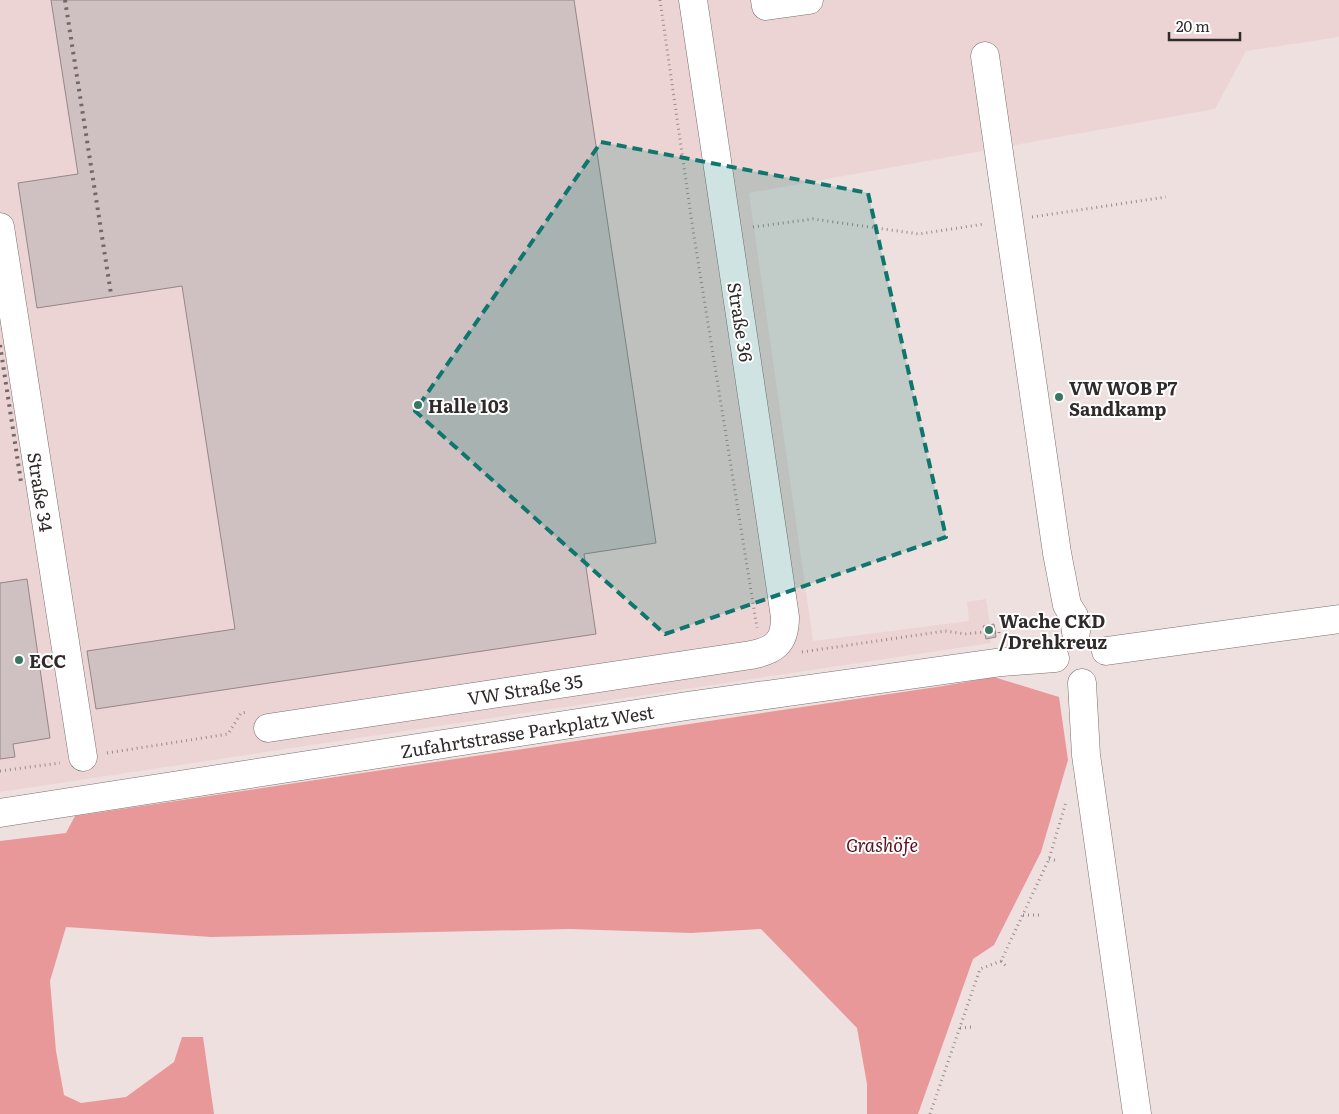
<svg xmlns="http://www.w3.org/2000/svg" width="1339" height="1114" viewBox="0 0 1339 1114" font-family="Literata,serif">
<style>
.built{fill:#ecd4d4}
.forest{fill:#e89898}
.building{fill:#cfc1c1;stroke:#948787}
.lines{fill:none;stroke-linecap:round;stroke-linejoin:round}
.minor-casing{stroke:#7c6f6f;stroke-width:29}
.path{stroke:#978d8c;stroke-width:3;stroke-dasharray:1 4;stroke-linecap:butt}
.minor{stroke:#fff;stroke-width:28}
.rail{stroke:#716868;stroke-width:4;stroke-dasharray:2.5 5;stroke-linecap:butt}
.marked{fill:#0f766e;fill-opacity:0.2;stroke:#0f766e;stroke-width:4;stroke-dasharray:10 6;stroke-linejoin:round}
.poi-dot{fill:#397763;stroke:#fff;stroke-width:2}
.labels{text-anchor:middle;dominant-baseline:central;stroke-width:4;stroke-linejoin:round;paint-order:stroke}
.street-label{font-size:18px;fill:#302a2a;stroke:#fff}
.poi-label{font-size:18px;font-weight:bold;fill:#302a2a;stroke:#fff;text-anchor:start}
.park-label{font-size:18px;font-style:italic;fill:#571119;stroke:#fff}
</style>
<rect width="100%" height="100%" fill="#eee0df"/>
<polygon class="built" points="0,0 1339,0 1339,37 1246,51 1215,109 749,193 813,641 969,621 967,602 986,599 990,625 983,626 986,639 990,638 991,643 0,792"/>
<polygon class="forest" points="994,677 1059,697 1068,760 1041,852 994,945 973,959 918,1114 867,1114 867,1084 857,1028 761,929 691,933 570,929 211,937 66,927 50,981 56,1051 64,1095 81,1103 126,1097 174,1062 182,1037 203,1037 214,1114 0,1114 0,841 66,833 75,816 943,686"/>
<g class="building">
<polygon points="51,0 574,0 656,543 584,554 596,634 96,709 87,651 235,629 182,286 37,308 18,183 78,174"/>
<polygon points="27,579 50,738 13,744 15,757 0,759 0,583"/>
<polygon points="994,624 996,637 986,639 983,626"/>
</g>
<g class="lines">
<defs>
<g id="minor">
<polyline points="765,0 766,6 809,0"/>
<polyline points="985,56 1057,553 1067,605 1074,616 1076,632"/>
<polyline points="0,227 83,757"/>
<polyline points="1106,651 1339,619"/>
<polyline points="1082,683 1086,755 1137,1114"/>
<path d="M268,728l483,-73c24,-5 34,-12 34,-38l-92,-617"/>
<polyline points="0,813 687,706 1002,662 1055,658"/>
</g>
</defs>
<use href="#minor" class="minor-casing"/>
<g class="path">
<polyline points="660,0 693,230 757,628"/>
<polyline points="1032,217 1166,197"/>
<polyline points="753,227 813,219 919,234 984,224"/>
<polyline points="995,632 999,631 999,636"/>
<polyline points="802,652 945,631 965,634 984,632"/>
<polyline points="107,753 228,734 241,713 248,712"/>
<polyline points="0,771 60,763"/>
<polyline points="1049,859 1058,861"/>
<polyline points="1023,915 1040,915"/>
<polyline points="1001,961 1008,968"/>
<polyline points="960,1028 972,1027"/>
<polyline points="930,1114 980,969 1001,961 1049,859 1066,802"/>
</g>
<use href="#minor" class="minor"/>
<g class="rail">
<polyline points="65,0 111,294"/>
<polyline points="0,345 21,482"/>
</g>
</g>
<path class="marked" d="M601,142l267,51 78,344 -281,97 -250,-223z"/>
<g class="poi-dot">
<circle cx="1059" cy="397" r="5"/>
<circle cx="418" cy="405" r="5"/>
<circle cx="989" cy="630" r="5"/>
<circle cx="19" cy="660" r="5"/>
</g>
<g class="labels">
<g class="street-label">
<text transform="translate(741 322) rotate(81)">Straße 36</text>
<text transform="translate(41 492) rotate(81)">Straße 34</text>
<text transform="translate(525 689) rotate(-9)">VW Straße 35</text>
<text transform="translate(527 731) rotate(-9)">Zufahrtstrasse Parkplatz West</text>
</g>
<g class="poi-label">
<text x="1069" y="387">VW WOB P7<tspan x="1069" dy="21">Sandkamp</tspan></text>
<text x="428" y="405">Halle 103</text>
<text x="999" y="620">Wache CKD<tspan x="999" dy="21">/Drehkreuz</tspan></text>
<text x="29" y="660">ECC</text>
</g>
<g class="park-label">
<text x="882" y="844">Grashöfe</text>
</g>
</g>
<path d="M1169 32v8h71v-8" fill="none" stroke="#302a2a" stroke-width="2.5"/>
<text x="1176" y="32" font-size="15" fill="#302a2a" stroke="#ffffff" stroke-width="4" paint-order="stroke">20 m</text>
</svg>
